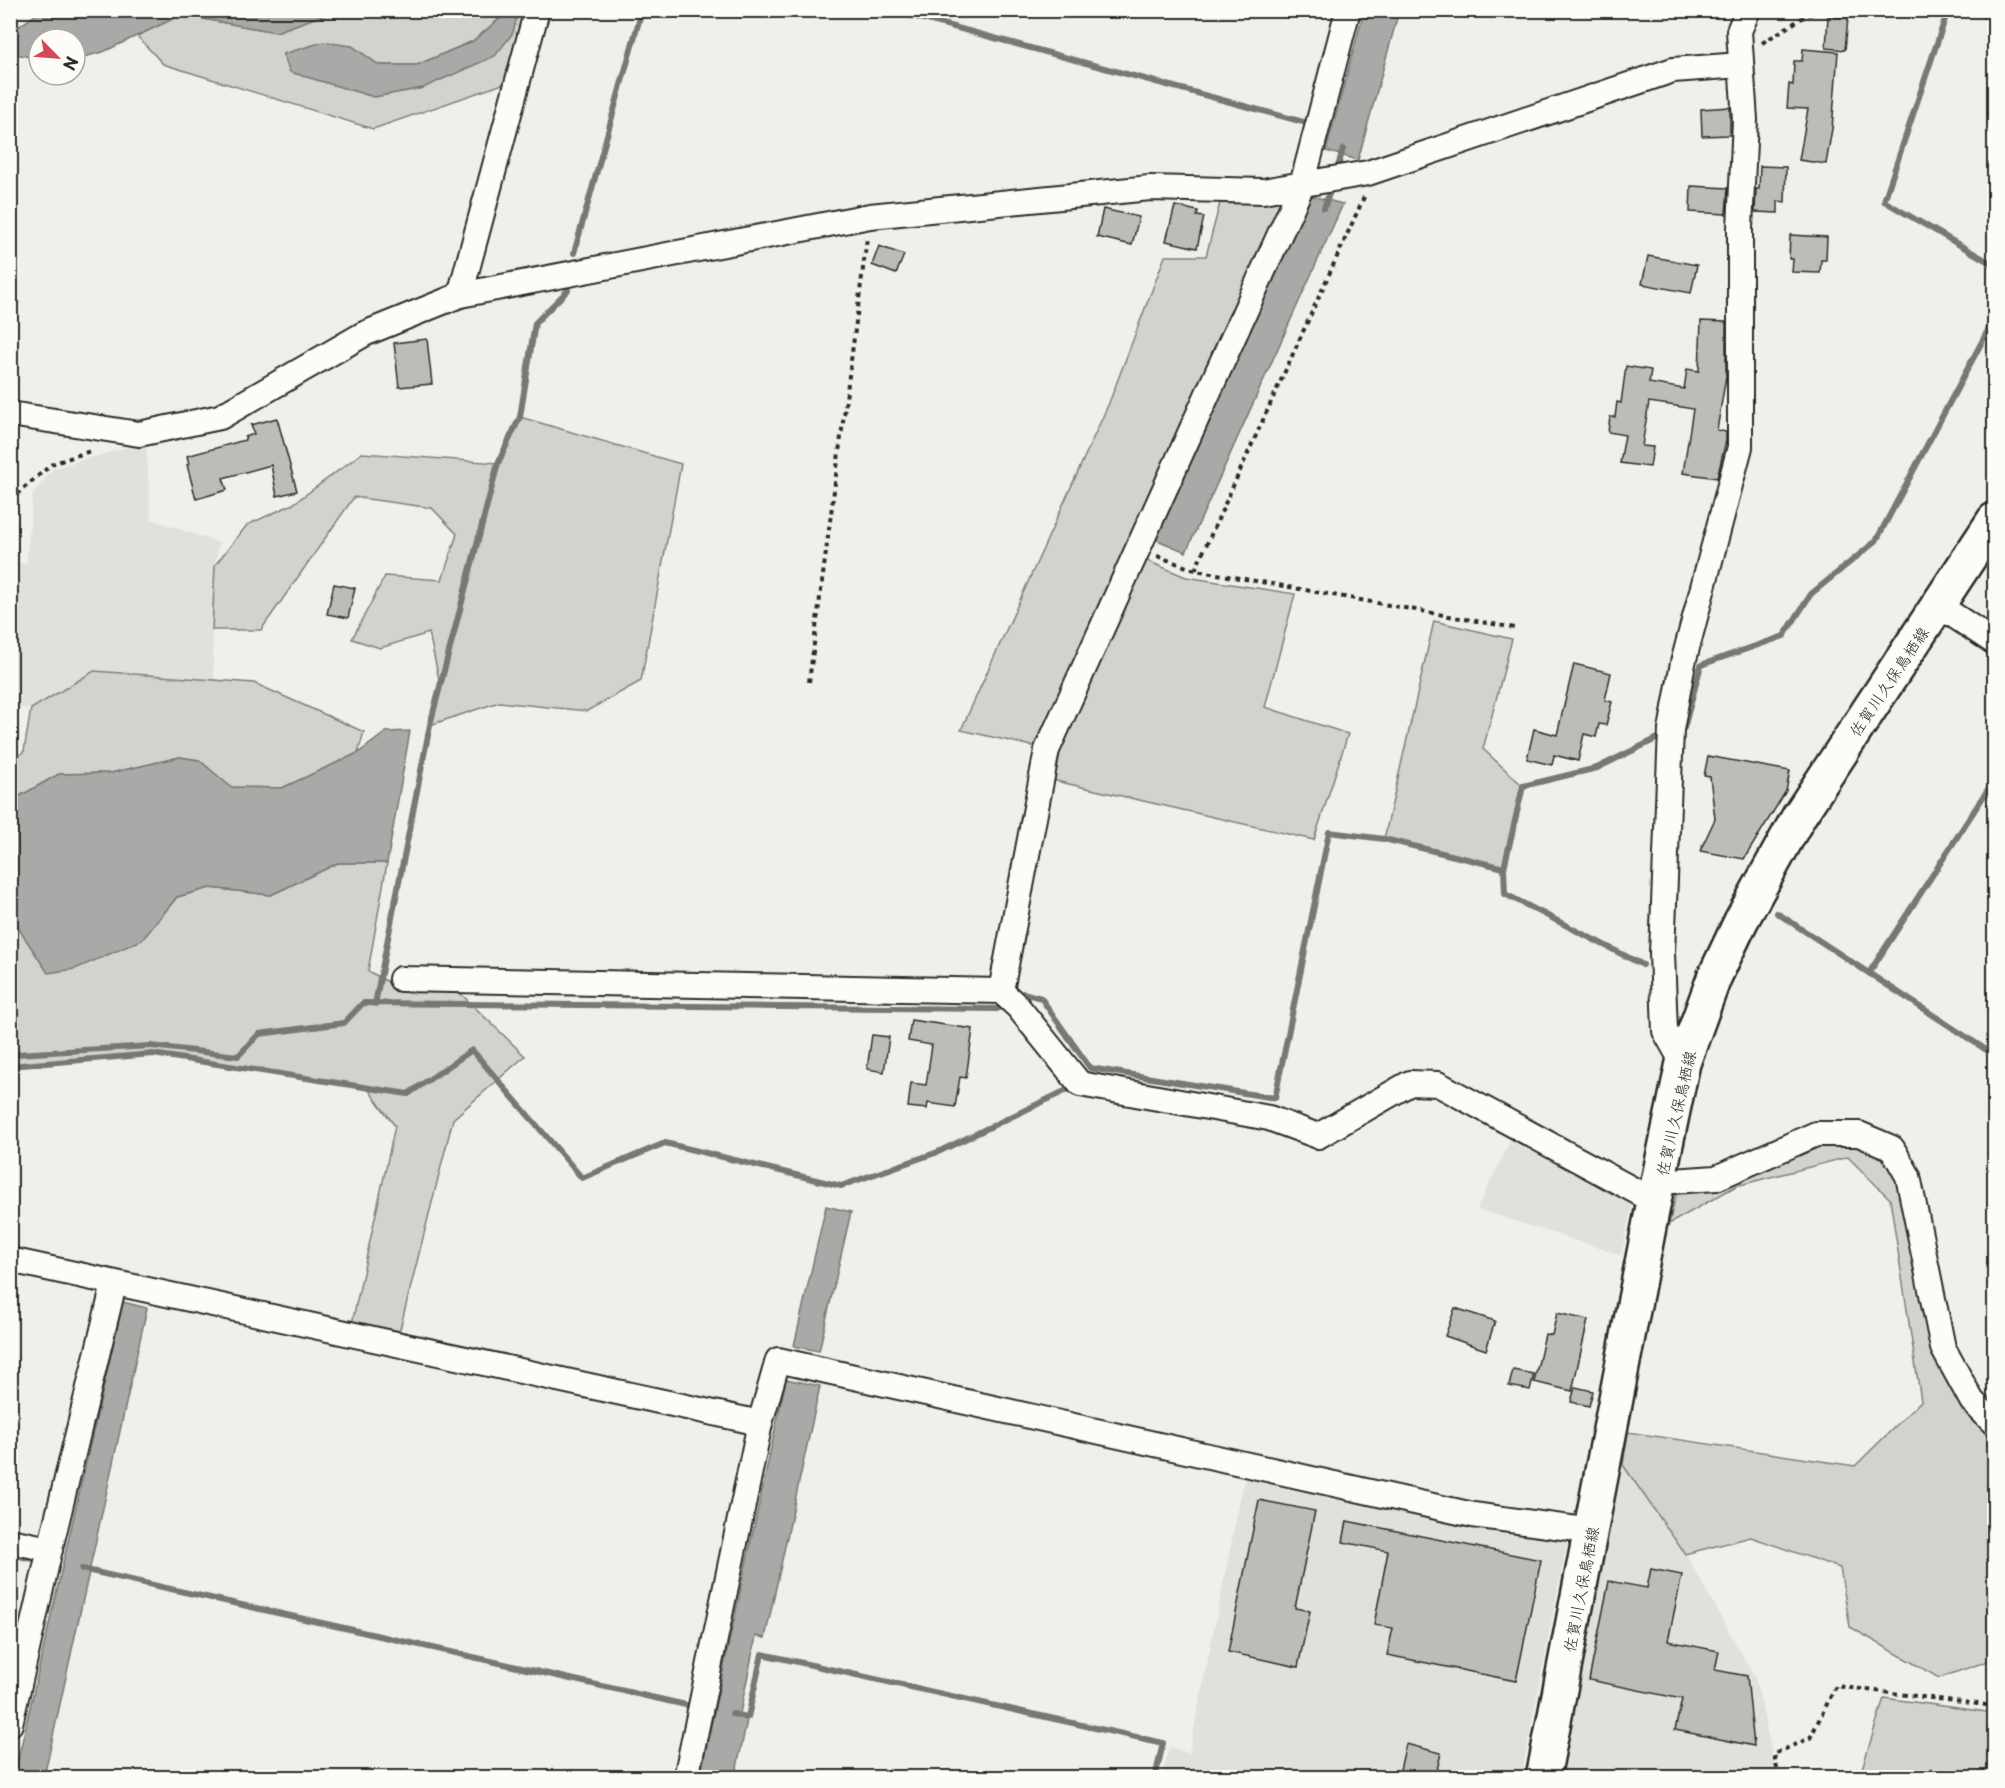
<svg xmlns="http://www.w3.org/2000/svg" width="2005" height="1788" viewBox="0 0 2005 1788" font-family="'Playpen Sans','Klee One',sans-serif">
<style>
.built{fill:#e1e0dc}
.green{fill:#d3d2cf;stroke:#7f7e7d;stroke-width:1.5;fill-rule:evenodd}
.water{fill:#aaa9a7;stroke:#777775;stroke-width:1.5}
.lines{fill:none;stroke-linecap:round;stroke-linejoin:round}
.stream{stroke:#777775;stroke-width:6}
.building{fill:#bdbcb8;stroke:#2b2b2b;stroke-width:1.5}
.minor-casing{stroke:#2b2b2b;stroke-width:28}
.primary-casing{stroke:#2b2b2b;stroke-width:38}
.path{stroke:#2b2b2b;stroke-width:4;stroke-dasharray:4.5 4.5;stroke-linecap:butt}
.minor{stroke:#fdfcf7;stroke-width:24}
.primary{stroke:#fdfcf7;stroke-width:33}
.labels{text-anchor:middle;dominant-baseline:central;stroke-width:4.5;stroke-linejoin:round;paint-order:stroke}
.street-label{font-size:16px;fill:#2b2b2b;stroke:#fdfcf7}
</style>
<rect width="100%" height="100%" fill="#f0efeb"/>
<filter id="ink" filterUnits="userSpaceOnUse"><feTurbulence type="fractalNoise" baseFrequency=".0167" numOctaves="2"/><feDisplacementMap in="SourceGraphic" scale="12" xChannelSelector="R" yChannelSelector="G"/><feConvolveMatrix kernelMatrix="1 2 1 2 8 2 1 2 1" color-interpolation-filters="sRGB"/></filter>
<g filter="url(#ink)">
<g class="built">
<polygon points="146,442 151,519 219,543 215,565 212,630 214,680 94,671 31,709 11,708 10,561 26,564 33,493 54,468"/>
<polygon points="1513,1135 1634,1198 1621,1255 1477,1209"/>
<polygon points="1623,1465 1686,1554 1756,1680 1777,1777 1559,1778"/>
<polygon points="1245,1475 1568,1538 1521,1777 1162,1778 1169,1747 1189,1753"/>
</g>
<g class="green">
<path d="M334,11h192l-20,72 -133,46 -210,-65 -26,-28 44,-21 95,17zM507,12l-84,76 -49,9 -84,-25 -6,-18 20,-5 48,-3 27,19h38l56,-24z"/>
<polygon points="1282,201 1126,552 1186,577 1295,594 1265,707 1348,734 1314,840 1056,781 1036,747 961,730 1109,403 1165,256 1206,256 1220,203"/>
<polygon points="520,417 681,464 641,681 587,711 499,702 430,725 440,684 429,633 380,648 352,639 385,576 442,580 457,534 432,508 354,497 261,630 212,630 215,565 247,525 293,504 362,453 498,463"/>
<polygon points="1434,621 1512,639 1483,749 1523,786 1504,868 1384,839"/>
<polygon points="94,671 254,683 364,732 358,753 282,788 230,787 199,760 180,757 111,773 59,774 11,801 11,762 24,751 31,709"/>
<polygon points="338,863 387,863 368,971 401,989 460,993 525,1056 453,1119 398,1337 351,1328 395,1126 368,1089 153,1054 11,1066 10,916 142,940 177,897 210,888 271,895"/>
<polygon points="1846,1139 1883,1153 1903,1181 1939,1354 1994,1433 1994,1659 1939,1678 1850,1627 1840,1568 1751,1537 1685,1554 1623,1465 1628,1432 1855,1466 1921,1401 1890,1199 1848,1157 1736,1186 1669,1224 1677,1191 1819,1140"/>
<polygon points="1884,1698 1994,1713 1994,1777 1868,1778 1860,1775"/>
</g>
<g class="water">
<polygon points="41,11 44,10 334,11 276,32 181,15 103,52 75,59 75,39 39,39 39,59 11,53 11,32"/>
<polygon points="518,11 513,33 495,56 423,88 374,97 290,72 283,54 323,42 352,46 379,65 417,65 473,41 508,12"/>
<polygon points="1364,11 1399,11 1358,160 1326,151"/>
<polygon points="1311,196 1343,204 1186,552 1155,539"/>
<polygon points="410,731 387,863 338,863 271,895 210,888 177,897 142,940 75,969 48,973 11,917 11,801 59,774 111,773 180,757 199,760 231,787 282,788 358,753 386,732"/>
<polygon points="826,1206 851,1212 819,1351 794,1346"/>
<polygon points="123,1302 147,1308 44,1777 14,1777"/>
<polygon points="786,1379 820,1386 765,1638 756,1636 739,1718 747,1720 735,1777 700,1777"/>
</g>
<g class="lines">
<g class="stream">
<polyline points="891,10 1307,123 891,10"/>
<polyline points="1948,10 1884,201 1994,265"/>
<polyline points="1336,174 1343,149"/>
<polyline points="1324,208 1332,186"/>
<polyline points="574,253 642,10"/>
<polyline points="1684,728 1701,665 1784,636 1811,594 1876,541 1994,319"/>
<polyline points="1504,868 1523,786 1597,768 1656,739"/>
<polyline points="1777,913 1994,1055"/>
<polyline points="1869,973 1994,780"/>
<polyline points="1015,998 1023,993 1041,998 1090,1068 1275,1098 1329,832 1384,839 1504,868 1505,894 1643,965"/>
<polyline points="375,1004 430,725 498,463 520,417 535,323 568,290"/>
<polyline points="10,1046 17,1054 151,1046 238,1056 259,1034 344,1023 363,1003 997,1009 1006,1003"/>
<polyline points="10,1066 153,1054 408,1094 472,1050 582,1178 665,1143 841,1186 938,1152 1069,1089"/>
<polyline points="10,1554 42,1561"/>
<polyline points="82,1569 695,1707"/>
<polyline points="732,1714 748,1717 762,1654 1163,1743 1155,1778"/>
</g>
</g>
<g class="building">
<polygon points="1828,16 1848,18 1845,50 1826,48"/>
<polygon points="1803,49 1838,52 1832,129 1826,164 1799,160 1808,109 1787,108 1789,84 1793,85 1794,61 1802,61"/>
<polygon points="1730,107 1730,135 1702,136 1701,109"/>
<polygon points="1760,166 1786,167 1785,202 1778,201 1778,213 1755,212 1756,189 1759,189"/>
<polygon points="1691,186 1728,188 1726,214 1690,212"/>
<polygon points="1175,206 1198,211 1197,216 1204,217 1197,248 1166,241"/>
<polygon points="1103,209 1139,217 1132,245 1097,237"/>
<polygon points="1790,235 1827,237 1826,260 1821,260 1820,273 1792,272 1793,259 1789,259"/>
<polygon points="879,246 904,255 896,274 872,265"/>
<polygon points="1648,256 1697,265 1691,293 1642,284"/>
<polygon points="1701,321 1726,322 1726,376 1717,430 1726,432 1726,441 1717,478 1683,473 1693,409 1670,405 1649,402 1642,446 1653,447 1650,467 1620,463 1625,435 1608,432 1610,417 1615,417 1617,402 1621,403 1626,366 1651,370 1649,383 1684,389 1687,369 1699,371"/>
<polygon points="427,339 432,384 399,387 394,343"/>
<polygon points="277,418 297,491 277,496 271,465 223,478 227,490 196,499 187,465 189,464 187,456 245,440 245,437 254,434 251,425"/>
<polygon points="334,584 355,588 348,618 327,614"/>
<polygon points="1574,664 1611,673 1605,700 1612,702 1606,725 1599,724 1596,737 1584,734 1578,761 1554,755 1552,765 1527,759 1534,729 1557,735"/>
<polygon points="1708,756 1790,771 1786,791 1744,859 1700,851 1715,819 1710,777 1704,776"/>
<polygon points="911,1020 973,1029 966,1078 960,1077 955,1107 928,1103 927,1109 908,1107 911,1083 926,1085 932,1045 908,1041"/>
<polygon points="872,1035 889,1037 884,1072 867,1069"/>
<polygon points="1455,1308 1495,1321 1486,1350 1445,1336"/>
<polygon points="1557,1313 1588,1320 1572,1391 1534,1382 1545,1334 1552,1335"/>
<polygon points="1513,1370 1534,1374 1530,1390 1509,1386"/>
<polygon points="1575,1387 1593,1391 1589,1406 1571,1402"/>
<polygon points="1259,1500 1315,1511 1295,1608 1310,1611 1298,1667 1228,1652"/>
<polygon points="1347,1521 1541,1560 1516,1681 1387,1655 1393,1628 1374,1625 1388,1551 1343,1542"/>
<polygon points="1651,1569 1682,1575 1668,1641 1719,1651 1715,1670 1747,1676 1754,1746 1675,1730 1682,1699 1589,1680 1609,1581 1647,1588"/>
<polygon points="1406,1744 1441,1753 1435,1778 1398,1778"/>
</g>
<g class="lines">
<defs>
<g id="minor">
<polyline points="460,295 537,10"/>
<polyline points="10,414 139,434 220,417 364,334 460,295 870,216 1150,188 1263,191 1368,173 1673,70 1741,65"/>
<polyline points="1938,605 1994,642"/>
<polyline points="401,979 1001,991 1018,1007 1080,1084 1269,1118 1318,1136 1410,1083 1438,1084 1654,1201"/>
<polyline points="1001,991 1047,750 1302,185 1348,10"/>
<polyline points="1683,1063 1665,1031 1662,953 1671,730 1683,663 1740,447 1740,228 1745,120 1739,31 1748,10"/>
<polyline points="1658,1182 1716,1178 1816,1134 1859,1134 1892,1148 1908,1176 1943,1348 1972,1401 1994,1423"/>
<polyline points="10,1260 760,1423"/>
<polyline points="10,1541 50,1549"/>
<polyline points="10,1724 50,1549 114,1284"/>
<polyline points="686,1778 760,1423 778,1360 1473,1515 1592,1531"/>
</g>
<polyline id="primary" points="1543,1778 1654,1201 1683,1063 1714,978 1741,921 1799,816 1994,520"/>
</defs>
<use href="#minor" class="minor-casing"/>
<use href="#primary" class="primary-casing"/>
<g class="path">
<polyline points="1975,10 1994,23"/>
<polyline points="10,21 20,10"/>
<polyline points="1762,43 1807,15 1829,10"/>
<polyline points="10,500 52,464 93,450"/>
<polyline points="1157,556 1195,570 1515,628"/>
<polyline points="1195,570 1365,195"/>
<polyline points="809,682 867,238"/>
<polyline points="1779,1778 1774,1754 1810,1738 1836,1686 1994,1706"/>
</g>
<use href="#minor" class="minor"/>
<use href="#primary" class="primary"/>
</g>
</g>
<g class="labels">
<g class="street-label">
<text transform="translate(1888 681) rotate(-56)">佐賀川久保鳥栖線</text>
<text transform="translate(1675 1113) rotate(-77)">佐賀川久保鳥栖線</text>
<text transform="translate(1580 1589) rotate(-79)">佐賀川久保鳥栖線</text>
</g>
</g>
<rect width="2005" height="1788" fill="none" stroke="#fdfcf7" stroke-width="36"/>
<rect x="18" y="18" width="1969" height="1752" fill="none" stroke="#2b2b2b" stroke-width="2" filter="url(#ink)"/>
<g transform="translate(57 57) rotate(115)"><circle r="28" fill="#fdfcf7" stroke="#a9a8a5" stroke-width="1.5"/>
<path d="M0-4.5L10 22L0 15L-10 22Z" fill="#d1495b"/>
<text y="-9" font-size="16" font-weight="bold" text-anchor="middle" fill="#2b2b2b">N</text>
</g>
</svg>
